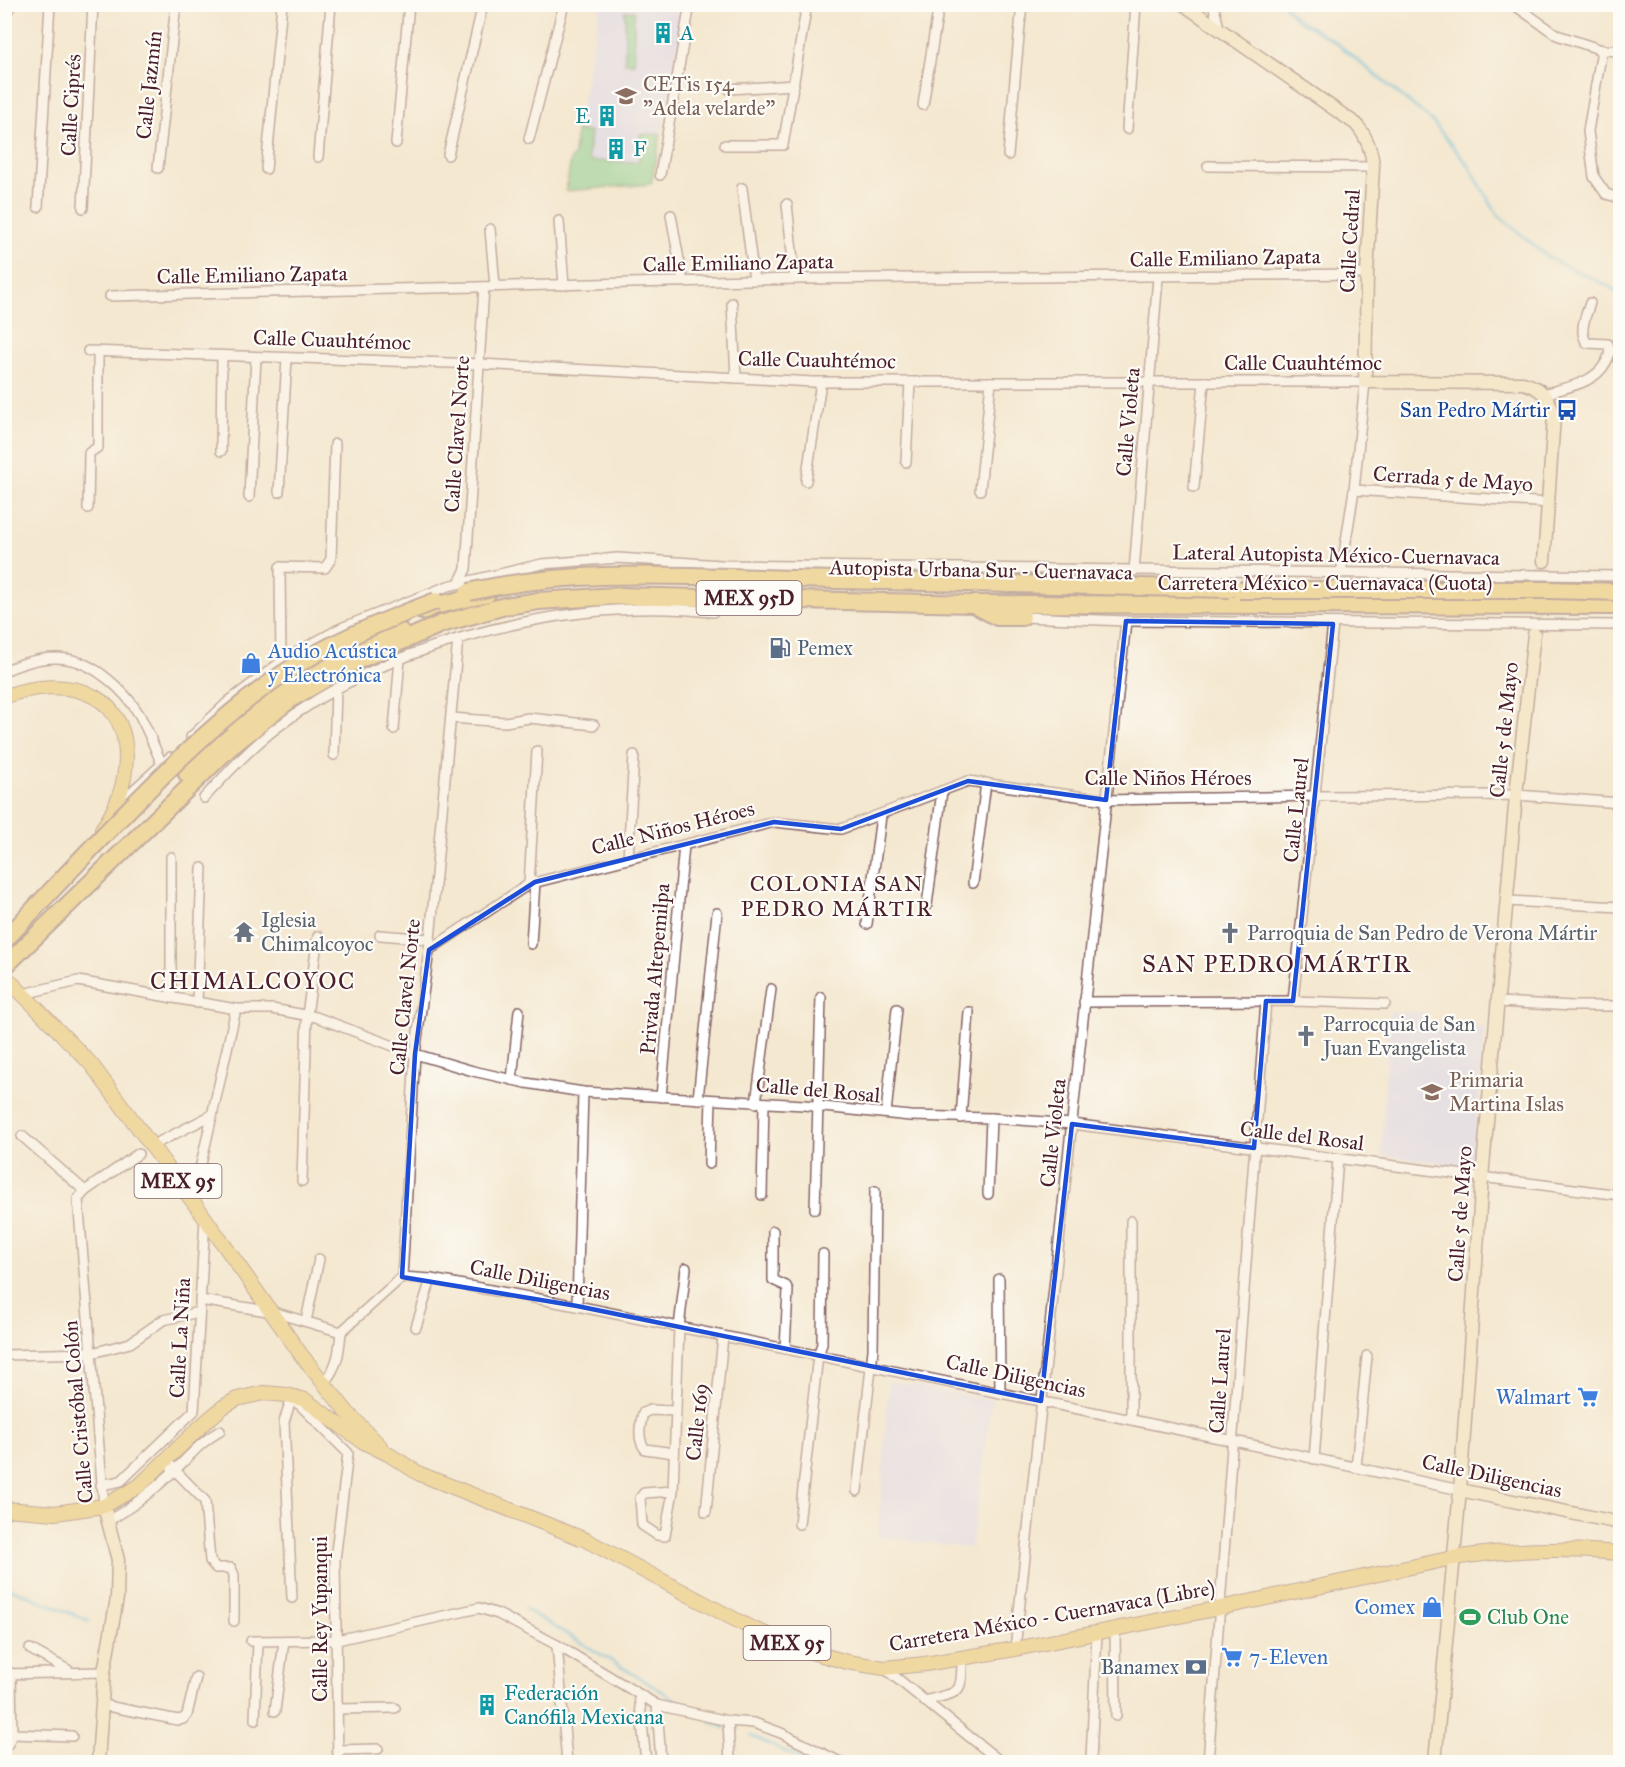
<svg xmlns="http://www.w3.org/2000/svg" width="1625" height="1767" viewBox="0 0 1625 1767" font-family="'IM FELL Great Primer',serif">
<style>
.built{fill:#d8d7f8}
.green{fill:#7dcd8d;stroke:#64765c;stroke-width:1.5}
.lines{fill:none;stroke-linecap:round;stroke-linejoin:round}
.stream{stroke:#5ebadc;stroke-width:3}
.secondary-tunnel{stroke:#d2c0af;stroke-width:12;stroke-dasharray:12 6;stroke-linecap:butt}
.street-casing{stroke:#866565;stroke-width:12}
.secondary-casing{stroke:#866565;stroke-width:15}
.primary-casing{stroke:#866565;stroke-width:16}
.highway-casing{stroke:#866565;stroke-width:20}
.street{stroke:#fff;stroke-width:9}
.secondary{stroke:#f7e8c3;stroke-width:12}
.primary{stroke:#ebc669;stroke-width:14}
.highway{stroke:#ebc669;stroke-width:16}
.highway-bridge-casing{stroke:#866565;stroke-width:20;stroke-linecap:butt}
.highway-bridge{stroke:#ebc669;stroke-width:16}
.marked{fill:none;stroke:#1d4ed8;stroke-width:4.5;stroke-linejoin:round}
.labels{text-anchor:middle;dominant-baseline:central;stroke-width:4.5;stroke-linejoin:round;paint-order:stroke}
.shield{fill:#fdfcf7;stroke:#806168;stroke-width:1.5}
.shield-label{font-size:20px;font-weight:bold;fill:#4a1f2b}
.culture-label{font-size:21px;fill:#0d838f;stroke:#fdfcf7;text-anchor:start}
.education-label{font-size:21px;fill:#785e54;stroke:#fdfcf7;text-anchor:start}
.street-label{font-size:21px;fill:#4a1f2b;stroke:#fdfcf7}
.transit-label{font-size:21px;fill:#164399;stroke:#fdfcf7;text-anchor:end}
.service-label{font-size:21px;fill:#4e5e75;stroke:#fdfcf7;text-anchor:start}
.shop-label{font-size:21px;fill:#366cbe;stroke:#fdfcf7;text-anchor:start}
.worship-label{font-size:21px;fill:#5b616d;stroke:#fdfcf7;text-anchor:start}
.leisure-label{font-size:21px;fill:#27864d;stroke:#fdfcf7;text-anchor:start}
.neighbourhood-label{font-size:22px;letter-spacing:1.5px;fill:#4a1f2b;stroke:#fdfcf7}
.quarter-label{font-size:24px;letter-spacing:1.5px;fill:#4a1f2b;stroke:#fdfcf7}
</style>
<rect width="100%" height="100%" fill="#fdfcf7"/>
<filter id="ink" filterUnits="userSpaceOnUse"><feTurbulence type="fractalNoise" baseFrequency=".0167" numOctaves="2"/><feDisplacementMap in="SourceGraphic" scale="12" xChannelSelector="R" yChannelSelector="G"/><feConvolveMatrix kernelMatrix="1 2 1 2 8 2 1 2 1" color-interpolation-filters="sRGB"/></filter>
<filter id="wash" filterUnits="userSpaceOnUse"><feTurbulence type="fractalNoise" baseFrequency=".008" numOctaves="4" result="noise"/><feDisplacementMap in="SourceGraphic" scale="24" xChannelSelector="R" yChannelSelector="G"/><feGaussianBlur stdDeviation="1.35" result="paint"/><feColorMatrix in="noise" values="0 0 0 0 0 0 0 0 0 0 0 0 0 0 0 0 0 1.4 0 .05"/><feComposite in="paint" operator="in"/></filter>
<g filter="url(#wash)">
<rect width="100%" height="100%" fill="#f4e8d0"/>
<g class="built">
<polygon points="600,5 687,5 651,184 566,191"/>
<polygon points="1389,1012 1426,1012 1426,1028 1485,1028 1472,1166 1381,1156"/>
<polygon points="889,1381 992,1400 971,1548 878,1537"/>
</g>
<g class="green">
<rect x="625" y="11" width="9" height="52"/>
<polygon points="576,131 590,132 588,158 592,161 639,162 640,134 661,134 651,184 566,191 571,158 574,157"/>
</g>
<g class="lines">
<g class="stream">
<polyline points="1283,4 1297,19 1334,41 1431,120 1469,166 1497,214 1549,258 1610,287 1620,294"/>
<polyline points="4,1586 90,1621"/>
<polyline points="525,1609 683,1704"/>
<polyline points="710,1721 725,1728"/>
<polyline points="751,1736 808,1762"/>
</g>
</g>
</g>
<g filter="url(#ink)">
<g class="lines">
<polyline class="secondary-tunnel" points="1534,634 1544,561"/>
<defs>
<g id="street">
<polyline points="1213,4 1219,28"/>
<polyline points="1513,4 1557,35 1602,50 1620,51"/>
<polyline points="4,15 12,4"/>
<polyline points="1602,50 1588,131 1594,177 1606,194 1620,198"/>
<polyline points="729,89 794,85"/>
<polyline points="923,105 939,4"/>
<polyline points="1127,129 1136,4"/>
<polyline points="529,139 564,4"/>
<polyline points="396,143 409,4"/>
<polyline points="725,145 783,145 807,4"/>
<polyline points="448,155 483,4"/>
<polyline points="1008,155 1022,4"/>
<polyline points="318,157 331,4"/>
<polyline points="1208,166 1373,167"/>
<polyline points="158,168 176,4"/>
<polyline points="266,169 282,4"/>
<polyline points="660,175 690,4"/>
<polyline points="742,188 754,280"/>
<polyline points="787,204 795,279"/>
<polyline points="38,207 50,4"/>
<polyline points="83,208 93,4"/>
<polyline points="671,215 683,282"/>
<polyline points="559,221 564,285"/>
<polyline points="490,229 495,286"/>
<polyline points="110,296 795,279 1367,274"/>
<polyline points="732,303 736,378"/>
<polyline points="88,351 480,364 813,382 1365,382 1354,490 1341,573"/>
<path d="M1544,394c22,-7 51,-10 62,-32 4,-7 5,-11 2,-18l-21,-1c-9,-12 -1,-27 3,-40"/>
<polyline points="221,451 222,356"/>
<polyline points="906,462 910,382"/>
<polyline points="806,481 821,382"/>
<polyline points="1194,487 1204,382"/>
<polyline points="980,490 991,382"/>
<polyline points="1354,490 1550,503"/>
<polyline points="279,492 287,358"/>
<polyline points="249,497 256,357"/>
<polyline points="88,508 89,453 98,447 98,352"/>
<polyline points="1134,571 1158,277"/>
<polyline points="459,583 466,569 484,287"/>
<polyline points="1022,617 1126,621 1620,625"/>
<polyline points="281,662 280,567 325,568 331,559 335,444"/>
<path d="M4,671c20,-9 42,-16 63,-12 28,4 58,32 72,55 9,16 15,33 23,50"/>
<polyline points="451,718 505,722 529,718 594,725"/>
<polyline points="394,729 400,659"/>
<polyline points="191,737 229,701 281,662 310,645 341,628 448,586 542,564 618,558 721,565 1620,576"/>
<polyline points="334,755 336,689"/>
<path d="M204,798c23,-25 47,-51 75,-72 101,-78 262,-120 389,-117 15,0 30,2 45,3"/>
<polyline points="117,805 170,757"/>
<polyline points="171,857 171,998"/>
<polyline points="628,859 634,755"/>
<polyline points="973,883 986,783"/>
<polyline points="529,884 537,751"/>
<polyline points="1507,901 1620,907"/>
<polyline points="927,905 942,791"/>
<polyline points="867,924 881,816"/>
<polyline points="380,935 429,939"/>
<polyline points="531,944 535,882"/>
<polyline points="429,950 529,884 774,822 841,829 968,781 1106,800 1316,796 1516,795 1620,803"/>
<polyline points="23,994 78,981 236,1009 272,1009 316,1017 415,1054 473,1071 526,1083 583,1092 804,1105 910,1116 991,1118 1072,1124 1620,1195"/>
<polyline points="1293,1001 1333,624"/>
<polyline points="1084,1002 1293,1001 1385,1004"/>
<polyline points="1498,1002 1573,1006 1620,1006"/>
<polyline points="197,1003 202,868"/>
<polyline points="512,1080 519,1011"/>
<polyline points="661,1097 684,845"/>
<polyline points="698,1099 717,913"/>
<polyline points="756,1103 771,989"/>
<polyline points="886,1113 897,1009"/>
<polyline points="961,1118 969,1012"/>
<polyline points="22,1136 85,1191"/>
<polyline points="159,1142 212,1115"/>
<polyline points="709,1164 711,1100"/>
<polyline points="302,1181 307,1015 318,936"/>
<polyline points="988,1194 991,1118"/>
<polyline points="762,1195 764,1103"/>
<polyline points="193,1200 236,1009"/>
<polyline points="815,1209 821,997"/>
<polyline points="1131,1221 1131,1420"/>
<polyline points="773,1231 773,1280 786,1286 788,1290 785,1349"/>
<polyline points="402,1277 431,1279 577,1306 1234,1441 1460,1490"/>
<polyline points="999,1279 1000,1393"/>
<polyline points="200,1300 273,1312 341,1332"/>
<polyline points="577,1306 583,1092"/>
<polyline points="306,1321 319,1259"/>
<polyline points="416,1327 431,1279"/>
<polyline points="4,1355 92,1353 130,1343 163,1320 199,1312"/>
<path d="M324,1383c14,-18 15,-29 17,-51l61,-55 13,-223 14,-104 29,-311"/>
<polyline points="291,1400 284,1422 292,1598"/>
<polyline points="292,1400 300,1405 348,1453 335,1560 338,1762"/>
<path d="M674,1453l-29,-4c-8,-10 -5,-24 -2,-36l7,-3 26,1"/>
<polyline points="1314,1459 1338,1159"/>
<polyline points="166,1461 205,1501 210,1561 216,1568 231,1568 234,1575 234,1621"/>
<polyline points="1356,1468 1367,1356"/>
<polyline points="101,1485 121,1481 194,1411 205,1218"/>
<polyline points="673,1491 644,1493 640,1498 642,1525 657,1535 665,1536 673,1491 679,1327 686,1268"/>
<polyline points="857,1491 873,1350 875,1191"/>
<polyline points="104,1506 78,1199 85,1191 138,1154"/>
<polyline points="706,1512 723,1336"/>
<path d="M108,1521c25,-14 46,-31 67,-51 17,-16 24,-27 45,-39"/>
<polyline points="799,1524 818,1355 822,1344 823,1254"/>
<polyline points="1115,1628 1116,1716"/>
<polyline points="251,1641 337,1640 479,1608 498,1614 557,1645 657,1705 728,1721 754,1723 781,1733 840,1762"/>
<polyline points="557,1645 567,1762"/>
<polyline points="30,1649 68,1670"/>
<polyline points="1015,1649 1126,621"/>
<polyline points="884,1668 1001,1762"/>
<polyline points="4,1674 104,1672"/>
<polyline points="639,1694 646,1762"/>
<path d="M924,1701c36,-10 38,-4 38,-43"/>
<polyline points="102,1705 178,1720 183,1719 187,1715 196,1677"/>
<polyline points="657,1705 661,1762"/>
<polyline points="338,1709 395,1708"/>
<polyline points="275,1711 284,1641"/>
<polyline points="255,1720 258,1641"/>
<polyline points="728,1721 730,1762"/>
<polyline points="12,1734 72,1736"/>
<polyline points="4,1746 8,1744 12,1734 11,1673"/>
<polyline points="337,1750 378,1749"/>
<polyline points="1091,1759 1097,1632"/>
<polyline points="1208,1762 1266,1001"/>
</g>
<g id="secondary">
<path d="M1183,4l173,120c11,13 16,26 17,43l-6,107 -2,108 158,1c19,5 26,14 31,33l-10,145"/>
<polyline points="1460,1490 1620,1523"/>
<polyline points="98,1762 104,1672 117,1598 118,1560 104,1506"/>
<polyline points="1435,1762 1460,1490 1482,1178 1516,795 1534,634"/>
</g>
<g id="primary">
<path d="M4,697c27,-11 65,-15 91,0 46,26 34,97 7,132"/>
<polyline points="4,975 91,1064 205,1218 302,1356 347,1412 380,1446"/>
<path d="M6,1509l49,4 49,-7 35,-20 63,-61 21,-18 14,-8 26,-6 24,2 18,5 57,41 26,13 32,20 166,66 163,87 52,22 46,13 37,6 41,-4 90,-15 205,-41 233,-50c56,-9 111,-10 167,-5"/>
</g>
<g id="highway">
<polyline points="975,605 997,617 1022,617"/>
<polyline points="422,611 434,606 487,594"/>
<path d="M187,774c60,-65 132,-111 213,-143"/>
<polyline points="4,967 228,749 292,698 354,662 441,624 505,606 539,601 616,596 974,604 1620,606"/>
<polyline points="4,1509 6,1509"/>
</g>
</defs>
<use href="#street" class="street-casing"/>
<use href="#secondary" class="secondary-casing"/>
<use href="#primary" class="primary-casing"/>
<use href="#highway" class="highway-casing"/>
<use href="#street" class="street"/>
<use href="#secondary" class="secondary"/>
<use href="#primary" class="primary"/>
<use href="#highway" class="highway"/>
<defs>
<g id="highway-bridge">
<polyline points="1239,590 1550,590 1620,592"/>
<path d="M469,592c103,-24 219,-16 325,-13 145,3 290,7 435,10"/>
<path d="M4,941c52,-55 102,-110 155,-162 39,-39 79,-75 125,-106 47,-31 99,-52 152,-72"/>
</g>
</defs>
<use href="#highway-bridge" class="highway-bridge-casing"/>
<use href="#highway-bridge" class="highway-bridge"/>
</g>
</g>
<path d="M0 0H1625V1767H0ZM1126,621l207,3 -40,377h-27l-12,147 -182,-24 -31,277 -464,-95 -175,-29 13,-223 14,-104 106,-68 239,-60 67,7 127,-48 138,19z" fill="#f4e8d0" fill-opacity=".55" fill-rule="evenodd"/>
<path class="marked" d="M1126,621l207,3 -40,377h-27l-12,147 -182,-24 -31,277 -464,-95 -175,-29 13,-223 14,-104 106,-68 239,-60 67,7 127,-48 138,19z"/>
<defs>
<symbol id="building-bare" viewBox="-9 -9 18 18"><path d="M-4-6H4V6H1V3H-1V6H-4ZM-2.5-4.3h1.7v1.8h-1.7ZM.8-4.3h1.7v1.8H.8ZM-2.5-1h1.7V.8h-1.7ZM.8-1h1.7V.8H.8Z" fill="#0f9aa8" stroke="#fdfcf7" stroke-width="2.5" paint-order="stroke"/></symbol>
<symbol id="university-bare" viewBox="-9 -9 18 18"><path d="M0-5L7-2L0 1L-7-2ZM-4 1L0 2.5L4 1V4Q0 6-4 4Z" fill="#8d6e63" stroke="#fdfcf7" stroke-width="2.5" paint-order="stroke"/></symbol>
<symbol id="bus-bare" viewBox="-9 -9 18 18"><path d="M-5-6H5V4H4V6H2V4H-2V6H-4V4H-5ZM-3.5-4V0h7V-4ZM-3.5 1.2v1.5H-2V1.2ZM2 1.2v1.5H3.5V1.2Z" fill="#1a4fb4" stroke="#fdfcf7" stroke-width="2.5" paint-order="stroke"/></symbol>
<symbol id="fuel-bare" viewBox="-9 -9 18 18"><path d="M-5.5-6h7V0h2V4h1.3V-2.5L3-4.5l.8-.8L6-3V5H2.5V1h-1V6h-7ZM-4.2-4.7v3.2H.2V-4.7Z" fill="#5c6f8a" stroke="#fdfcf7" stroke-width="2.5" paint-order="stroke"/></symbol>
<symbol id="shop-bare" viewBox="-9 -9 18 18"><path d="M-5-2.5h2.3a2.7 3.5 0 0 1 5.4 0H5L5.5 6h-11ZM-1.5-2.5h3a1.5 2.3 0 0 0-3 0Z" fill="#3f7fe0" stroke="#fdfcf7" stroke-width="2.5" paint-order="stroke"/></symbol>
<symbol id="temple-bare" viewBox="-9 -9 18 18"><path d="M0-6L5-2H3V0L6.5 2.5H4V6H1.5V3h-3V6H-4V2.5H-6.5L-3 0V-2H-5Z" fill="#6b7280" stroke="#fdfcf7" stroke-width="2.5" paint-order="stroke"/></symbol>
<symbol id="church-bare" viewBox="-9 -9 18 18"><path d="M-1.2-6h2.4v3.5h3.3v2.4h-3.3V6h-2.4V-.1h-3.3v-2.4h3.3Z" fill="#6b7280" stroke="#fdfcf7" stroke-width="2.5" paint-order="stroke"/></symbol>
<symbol id="school-bare" viewBox="-9 -9 18 18"><path d="M0-5L7-2L0 1L-7-2ZM-4 1L0 2.5L4 1V4Q0 6-4 4Z" fill="#8d6e63" stroke="#fdfcf7" stroke-width="2.5" paint-order="stroke"/></symbol>
<symbol id="supermarket-bare" viewBox="-9 -9 18 18"><path d="M-6-5.5h2.5l.6 2H6L4.5 2H-2.5L-4.4-4H-6ZM-1.5 3.2a1.3 1.3 0 1 0 .1 0ZM3 3.2a1.3 1.3 0 1 0 .1 0Z" fill="#3f7fe0" stroke="#fdfcf7" stroke-width="2.5" paint-order="stroke"/></symbol>
<symbol id="stadium-bare" viewBox="-9 -9 18 18"><path d="M0-5a6.5 5 0 1 0 0 10a6.5 5 0 1 0 0-10ZM-3.5-1.8h7v3.6h-7Z" fill="#2e9e5b" stroke="#fdfcf7" stroke-width="2.5" paint-order="stroke"/></symbol>
<symbol id="bank-bare" viewBox="-9 -9 18 18"><path d="M-6-4H6V4H-6ZM0-2.3a2.3 2.3 0 1 0 0 4.6a2.3 2.3 0 1 0 0-4.6Z" fill="#5c6f8a" stroke="#fdfcf7" stroke-width="2.5" paint-order="stroke"/></symbol>
</defs>
<g fill-rule="evenodd">
<use href="#building-bare" x="648" y="18" width="30" height="30"/>
<use href="#university-bare" x="611" y="81" width="30" height="30"/>
<use href="#building-bare" x="592" y="101" width="30" height="30"/>
<use href="#building-bare" x="601" y="134" width="30" height="30"/>
<use href="#bus-bare" x="1552" y="395" width="30" height="30"/>
<use href="#fuel-bare" x="765" y="633" width="30" height="30"/>
<use href="#shop-bare" x="236" y="648" width="30" height="30"/>
<use href="#temple-bare" x="229" y="917" width="30" height="30"/>
<use href="#church-bare" x="1215" y="918" width="30" height="30"/>
<use href="#church-bare" x="1291" y="1021" width="30" height="30"/>
<use href="#school-bare" x="1417" y="1077" width="30" height="30"/>
<use href="#supermarket-bare" x="1573" y="1382" width="30" height="30"/>
<use href="#shop-bare" x="1417" y="1592" width="30" height="30"/>
<use href="#stadium-bare" x="1455" y="1602" width="30" height="30"/>
<use href="#supermarket-bare" x="1217" y="1642" width="30" height="30"/>
<use href="#bank-bare" x="1181" y="1652" width="30" height="30"/>
<use href="#building-bare" x="472" y="1690" width="30" height="30"/>
</g>
<g class="labels">
<g class="shield">
<rect x="696.5" y="581" width="105" height="34" rx="4.5"/>
<rect x="134.5" y="1164" width="87" height="34" rx="4.5"/>
<rect x="743.5" y="1626" width="87" height="34" rx="4.5"/>
</g>
<g class="shield-label">
<text x="749" y="598">MEX 95D</text>
<text x="178" y="1181">MEX 95</text>
<text x="787" y="1643">MEX 95</text>
</g>
<g class="culture-label">
<text x="680" y="33">A</text>
<text x="590" y="116" text-anchor="end">E</text>
<text x="633" y="149">F</text>
<text x="504" y="1693">Federación<tspan x="504" dy="24">Canófila Mexicana</tspan></text>
</g>
<g class="education-label">
<text x="643" y="84">CETis 154<tspan x="643" dy="24">"Adela velarde"</tspan></text>
<text x="1449" y="1080">Primaria<tspan x="1449" dy="24">Martina Islas</tspan></text>
</g>
<g class="street-label">
<text transform="translate(149 85) rotate(-84)">Calle Jazmín</text>
<text transform="translate(71 105) rotate(-87)">Calle Ciprés</text>
<text transform="translate(1350 241) rotate(-87)">Calle Cedral</text>
<text transform="translate(1225 258) rotate(-1)">Calle Emiliano Zapata</text>
<text transform="translate(738 263) rotate(-1)">Calle Emiliano Zapata</text>
<text transform="translate(252 275) rotate(-1)">Calle Emiliano Zapata</text>
<text transform="translate(332 340) rotate(2)">Calle Cuauhtémoc</text>
<text transform="translate(817 360) rotate(1)">Calle Cuauhtémoc</text>
<text x="1303" y="363">Calle Cuauhtémoc</text>
<text transform="translate(1128 422) rotate(-85)">Calle Violeta</text>
<text transform="translate(457 434) rotate(-86)">Calle Clavel Norte</text>
<text transform="translate(1453 479) rotate(4)">Cerrada 5 de Mayo</text>
<text transform="translate(1336 555) rotate(1)">Lateral Autopista México-Cuernavaca</text>
<text transform="translate(981 570) rotate(1)">Autopista Urbana Sur - Cuernavaca</text>
<text x="1325" y="583">Carretera México - Cuernavaca (Cuota)</text>
<text transform="translate(1504 730) rotate(-84)">Calle 5 de Mayo</text>
<text x="1168" y="778">Calle Niños Héroes</text>
<text transform="translate(1296 810) rotate(-84)">Calle Laurel</text>
<text transform="translate(673 828) rotate(-14)">Calle Niños Héroes</text>
<text transform="translate(655 969) rotate(-85)">Privada Altepemilpa</text>
<text transform="translate(405 997) rotate(-84)">Calle Clavel Norte</text>
<text transform="translate(818 1090) rotate(5)">Calle del Rosal</text>
<text transform="translate(1053 1133) rotate(-84)">Calle Violeta</text>
<text transform="translate(1302 1136) rotate(7)">Calle del Rosal</text>
<text transform="translate(1460 1214) rotate(-86)">Calle 5 de Mayo</text>
<text transform="translate(540 1280) rotate(11)">Calle Diligencias</text>
<text transform="translate(180 1338) rotate(-87)">Calle La Niña</text>
<text transform="translate(1016 1376) rotate(12)">Calle Diligencias</text>
<text transform="translate(1220 1381) rotate(-86)">Calle Laurel</text>
<text transform="translate(78 1412) rotate(-95)">Calle Cristóbal Colón</text>
<text transform="translate(697 1422) rotate(-84)">Calle 169</text>
<text transform="translate(1492 1476) rotate(12)">Calle Diligencias</text>
<text transform="translate(1052 1616) rotate(-10)">Carretera México - Cuernavaca (Libre)</text>
<text transform="translate(320 1619) rotate(-90)">Calle Rey Yupanqui</text>
</g>
<g class="transit-label">
<text x="1550" y="410">San Pedro Mártir</text>
</g>
<g class="service-label">
<text x="797" y="648">Pemex</text>
<text x="1179" y="1667" text-anchor="end">Banamex</text>
</g>
<g class="shop-label">
<text x="268" y="651">Audio Acústica<tspan x="268" dy="24">y Electrónica</tspan></text>
<text x="1571" y="1397" text-anchor="end">Walmart</text>
<text x="1415" y="1607" text-anchor="end">Comex</text>
<text x="1249" y="1657">7-Eleven</text>
</g>
<g class="worship-label">
<text x="261" y="920">Iglesia<tspan x="261" dy="24">Chimalcoyoc</tspan></text>
<text x="1247" y="933">Parroquia de San Pedro de Verona Mártir</text>
<text x="1323" y="1024">Parrocquia de San<tspan x="1323" dy="24">Juan Evangelista</tspan></text>
</g>
<g class="leisure-label">
<text x="1487" y="1617">Club One</text>
</g>
<g class="neighbourhood-label">
<text x="837" y="883">COLONIA SAN<tspan x="837" dy="25">PEDRO MÁRTIR</tspan></text>
</g>
<g class="quarter-label">
<text x="1277" y="964">SAN PEDRO MÁRTIR</text>
<text x="253" y="981">CHIMALCOYOC</text>
</g>
</g>
<rect width="1625" height="1767" fill="none" stroke="#fdfcf7" stroke-width="24"/>
</svg>
